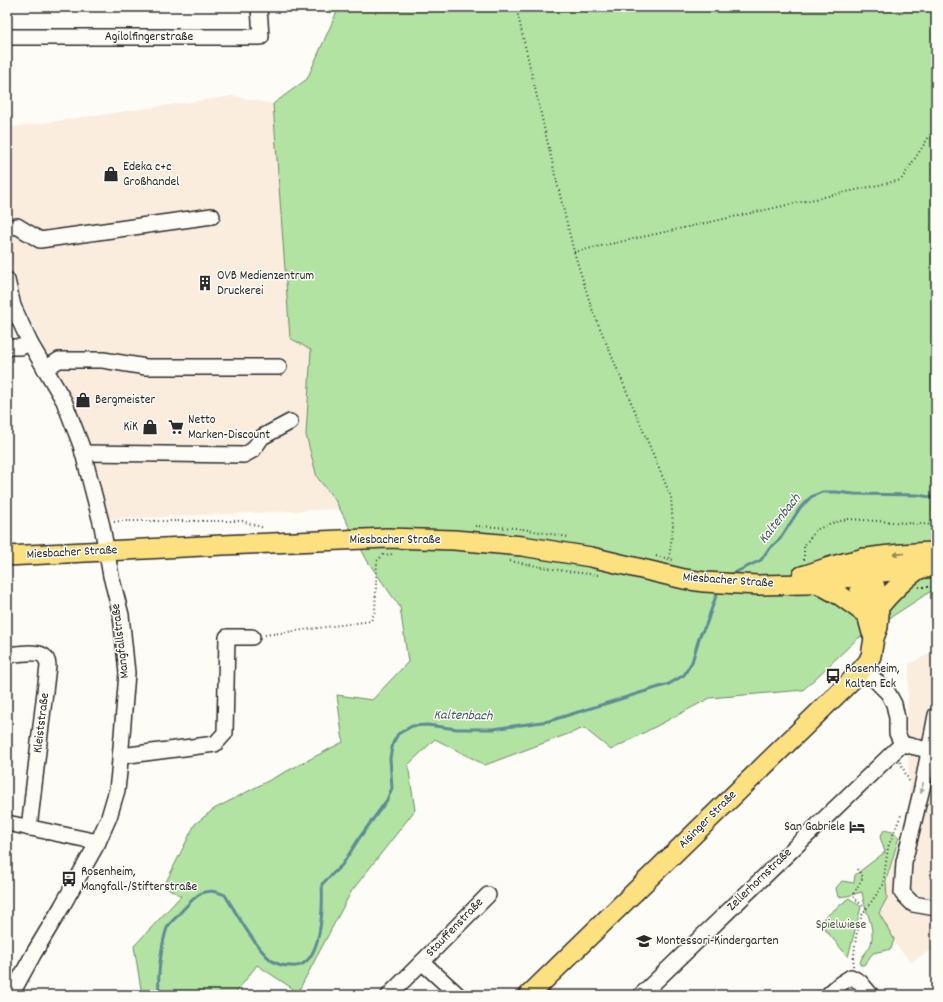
<svg xmlns="http://www.w3.org/2000/svg" width="943" height="1002" viewBox="0 0 943 1002" font-family="Dekko,sans-serif">
<style>
.built{fill:#faedde}
.green{fill:#b2e3a3;stroke:#6e8767}
.lines{fill:none;stroke-linecap:round;stroke-linejoin:round}
.stream{stroke:#5d8c94;stroke-width:3}
.minor-casing{stroke:#2b2b2b;stroke-width:18}
.major-casing{stroke:#2b2b2b;stroke-width:22}
.path{stroke:#2b2b2b;stroke-width:2;stroke-dasharray:1 3;stroke-linecap:butt}
.minor{stroke:#fdfcf7;stroke-width:15}
.major{stroke:#fde080;stroke-width:19}
.oneway{fill:#948656}
.oneway2{fill:#9e9e9b}
.labels{text-anchor:middle;dominant-baseline:central;stroke-width:3;stroke-linejoin:round;paint-order:stroke}
.street-label{font-size:13px;fill:#2b2b2b;stroke:#fdfcf7}
.poi-label{font-size:13px;fill:#2b2b2b;stroke:#fdfcf7;text-anchor:start}
.park-label{font-size:13px;fill:#4d5949;stroke:#fdfcf7}
.water-label{font-size:14px;font-style:italic;fill:#445c60;stroke:#fdfcf7}
</style>
<rect width="100%" height="100%" fill="#fdfcf7"/>
<filter id="ink" filterUnits="userSpaceOnUse"><feTurbulence type="fractalNoise" baseFrequency=".025" numOctaves="2"/><feDisplacementMap in="SourceGraphic" scale="8" xChannelSelector="R" yChannelSelector="G"/><feConvolveMatrix kernelMatrix="1 2 1 2 8 2 1 2 1" color-interpolation-filters="sRGB"/></filter>
<g filter="url(#ink)">
<g class="built">
<polygon points="233,96 273,104 290,338 311,350 306,435 317,477 335,500 340,509 109,519 86,441 15,285 7,239 7,128"/>
<polygon points="936,650 936,947 911,962 869,914 887,884 910,807 907,723 909,664"/>
</g>
<g class="green">
<polygon points="339,7 936,7 936,588 857,639 803,690 710,698 611,750 584,728 485,765 435,739 408,765 415,810 351,892 298,992 257,965 234,995 142,995 134,946 181,896 164,886 195,824 214,809 343,742 337,695 372,700 408,662 400,607 368,562 335,500 317,477 306,435 311,350 290,338 273,104 307,79"/>
<path d="M884,830l9,2 6,5 -13,44 1,17 -8,15 15,26 -3,10 -18,4 -9,12h-4c0,-9 8,-13 11,-21 5,-18 -7,-34 -9,-52l-15,4 -9,1 -2,-9 6,-7 12,2 1,-8 30,-23 -5,-15z"/>
<polygon points="849,898 861,907 848,957 819,922"/>
</g>
<g class="lines">
<g class="stream">
<polyline points="730,575 761,560 768,550 780,539 800,508 811,497 822,492 836,492 854,494 918,495 936,498"/>
<path d="M160,995c-4,-14 2,-53 7,-67 2,-5 9,-10 12,-14 15,-16 23,-30 46,-19 12,19 30,52 46,65 6,5 12,6 20,6 32,4 32,-62 31,-82l20,-19 18,-28 27,-37 5,-12 -2,-30 3,-15 5,-9 14,-8 15,-1 30,4h36l56,-8 120,-37 15,-9 8,-13 8,-27 6,-10 12,-35"/>
</g>
<defs>
<g id="minor">
<polyline points="7,37 261,37 259,7"/>
<polyline points="7,228 17,226 40,240 212,216"/>
<polyline points="7,280 13,306 30,343 64,401 81,445 102,526 111,576 121,615 127,673 119,772 117,790 109,817 98,842 61,908 34,953 11,995"/>
<polyline points="7,347 21,347 30,343"/>
<polyline points="45,369 59,360 103,360 146,367 279,367"/>
<polyline points="83,453 244,455 253,450 262,437 290,422"/>
<path d="M7,655c9,-1 32,-5 38,2 2,3 3,6 3,9l-19,162"/>
<polyline points="863,668 888,693 894,704 897,718 897,733 902,744"/>
<polyline points="936,715 922,788 904,862 902,893 913,904 936,908"/>
<polyline points="902,744 928,750"/>
<polyline points="121,756 215,744 225,733 227,637 252,637"/>
<polyline points="7,823 98,842"/>
<polyline points="389,995 422,962"/>
<polyline points="458,995 422,962 488,895"/>
<polyline points="641,995 902,744"/>
<polyline points="828,995 840,984 851,977 860,982 871,995"/>
</g>
<g id="major">
<polyline points="7,556 223,545 387,538 454,540 522,546 591,557 684,579 704,582 758,585 807,584 882,572 936,567"/>
<polyline points="862,564 860,576 860,589 872,633"/>
<path d="M802,576c14,-4 28,-10 42,-13 30,-8 61,-10 92,-11"/>
<polyline points="817,583 841,596 866,614"/>
<path d="M878,608c13,-16 25,-28 42,-40"/>
<polyline points="529,995 857,675 868,662 871,656 874,638 878,627 879,615 875,587 863,558"/>
</g>
</defs>
<use href="#minor" class="minor-casing"/>
<use href="#major" class="major-casing"/>
<g class="path">
<polyline points="516,7 558,187 574,252 592,309 671,497 673,526 669,560"/>
<polyline points="574,252 901,180 936,126"/>
<polyline points="114,522 120,521 242,521 264,528"/>
<polyline points="475,526 517,528 568,537"/>
<polyline points="656,556 674,560"/>
<polyline points="804,560 804,546 816,530 829,524 848,519 936,525"/>
<polyline points="510,561 564,571 598,575"/>
<polyline points="919,587 936,587"/>
<polyline points="265,635 371,621 375,611 377,561 383,555 394,554"/>
<polyline points="900,762 910,783"/>
<polyline points="857,869 863,877 854,893 854,898 866,909"/>
<polyline points="853,966 856,936 862,915 883,885 888,847 901,815"/>
</g>
<use href="#minor" class="minor"/>
<use href="#major" class="major"/>
</g>
<defs><path id="oneway-solid" d="M-6-.8H1V-3.2L6.5 0L1 3.2V.8H-6Z"/></defs>
<use class="oneway" href="#oneway-solid" transform="translate(899 554) rotate(175)"/>
<use class="oneway2" href="#oneway-solid" transform="translate(922 788) rotate(102)"/>
</g>
<defs>
<symbol id="shop-bare" viewBox="-9 -9 18 18"><path d="M-5-2.5h2.3a2.7 3.5 0 0 1 5.4 0H5L5.5 6h-11ZM-1.5-2.5h3a1.5 2.3 0 0 0-3 0Z" fill="#2b2b2b" stroke="#fdfcf7" stroke-width="2.5" paint-order="stroke"/></symbol>
<symbol id="building-bare" viewBox="-9 -9 18 18"><path d="M-4-6H4V6H1V3H-1V6H-4ZM-2.5-4.3h1.7v1.8h-1.7ZM.8-4.3h1.7v1.8H.8ZM-2.5-1h1.7V.8h-1.7ZM.8-1h1.7V.8H.8Z" fill="#2b2b2b" stroke="#fdfcf7" stroke-width="2.5" paint-order="stroke"/></symbol>
<symbol id="supermarket-bare" viewBox="-9 -9 18 18"><path d="M-6-5.5h2.5l.6 2H6L4.5 2H-2.5L-4.4-4H-6ZM-1.5 3.2a1.3 1.3 0 1 0 .1 0ZM3 3.2a1.3 1.3 0 1 0 .1 0Z" fill="#2b2b2b" stroke="#fdfcf7" stroke-width="2.5" paint-order="stroke"/></symbol>
<symbol id="bus-bare" viewBox="-9 -9 18 18"><path d="M-5-6H5V4H4V6H2V4H-2V6H-4V4H-5ZM-3.5-4V0h7V-4ZM-3.5 1.2v1.5H-2V1.2ZM2 1.2v1.5H3.5V1.2Z" fill="#2b2b2b" stroke="#fdfcf7" stroke-width="2.5" paint-order="stroke"/></symbol>
<symbol id="hotel-bare" viewBox="-9 -9 18 18"><path d="M-6-4.5h1.5V1H6V5H4.5V3h-9V5H-6ZM-4 0a1.8 1.8 0 1 1 3.6 0ZM.5 0V-2.5h3Q6-2.5 6 0Z" fill="#2b2b2b" stroke="#fdfcf7" stroke-width="2.5" paint-order="stroke"/></symbol>
<symbol id="school-bare" viewBox="-9 -9 18 18"><path d="M0-5L7-2L0 1L-7-2ZM-4 1L0 2.5L4 1V4Q0 6-4 4Z" fill="#2b2b2b" stroke="#fdfcf7" stroke-width="2.5" paint-order="stroke"/></symbol>
</defs>
<g fill-rule="evenodd">
<use href="#shop-bare" x="100" y="163" width="22" height="22"/>
<use href="#building-bare" x="194" y="272" width="22" height="22"/>
<use href="#shop-bare" x="72" y="389" width="22" height="22"/>
<use href="#shop-bare" x="139" y="416" width="22" height="22"/>
<use href="#supermarket-bare" x="165" y="416" width="22" height="22"/>
<use href="#bus-bare" x="822" y="665" width="22" height="22"/>
<use href="#hotel-bare" x="846" y="816" width="22" height="22"/>
<use href="#bus-bare" x="58" y="868" width="22" height="22"/>
<use href="#school-bare" x="633" y="930" width="22" height="22"/>
</g>
<g class="labels">
<g class="street-label">
<text x="149" y="37">Agilolfingerstraße</text>
<text x="395" y="540">Miesbacher Straße</text>
<text transform="translate(72 553) rotate(-3)">Miesbacher Straße</text>
<text transform="translate(728 581) rotate(4)">Miesbacher Straße</text>
<text transform="translate(121 641) rotate(-97)">Mangfallstraße</text>
<text transform="translate(42 723) rotate(-83)">Kleiststraße</text>
<text transform="translate(708 820) rotate(-45)">Aisinger Straße</text>
<text transform="translate(760 880) rotate(-44)">Zellerhornstraße</text>
<text transform="translate(455 928) rotate(-46)">Stauffenstraße</text>
</g>
<g class="poi-label">
<text x="123" y="167">Edeka c+c<tspan x="123" dy="15">Großhandel</tspan></text>
<text x="217" y="276">OVB Medienzentrum<tspan x="217" dy="15">Druckerei</tspan></text>
<text x="95" y="400">Bergmeister</text>
<text x="188" y="420">Netto<tspan x="188" dy="15">Marken-Discount</tspan></text>
<text x="138" y="427" text-anchor="end">KiK</text>
<text x="845" y="669">Rosenheim,<tspan x="845" dy="15">Kalten Eck</tspan></text>
<text x="845" y="827" text-anchor="end">San Gabriele</text>
<text x="81" y="872">Rosenheim,<tspan x="81" dy="15">Mangfall-/Stifterstraße</tspan></text>
<text x="656" y="941">Montessori-Kindergarten</text>
</g>
<g class="park-label">
<text x="841" y="925">Spielwiese</text>
</g>
<g class="water-label">
<text transform="translate(780 519) rotate(-52)">Kaltenbach</text>
<text transform="translate(463 716) rotate(1)">Kaltenbach</text>
</g>
</g>
<rect width="943" height="1002" fill="none" stroke="#fdfcf7" stroke-width="24"/>
<rect x="12" y="12" width="919" height="978" fill="none" stroke="#2b2b2b" stroke-width="1.5" filter="url(#ink)"/>
</svg>
